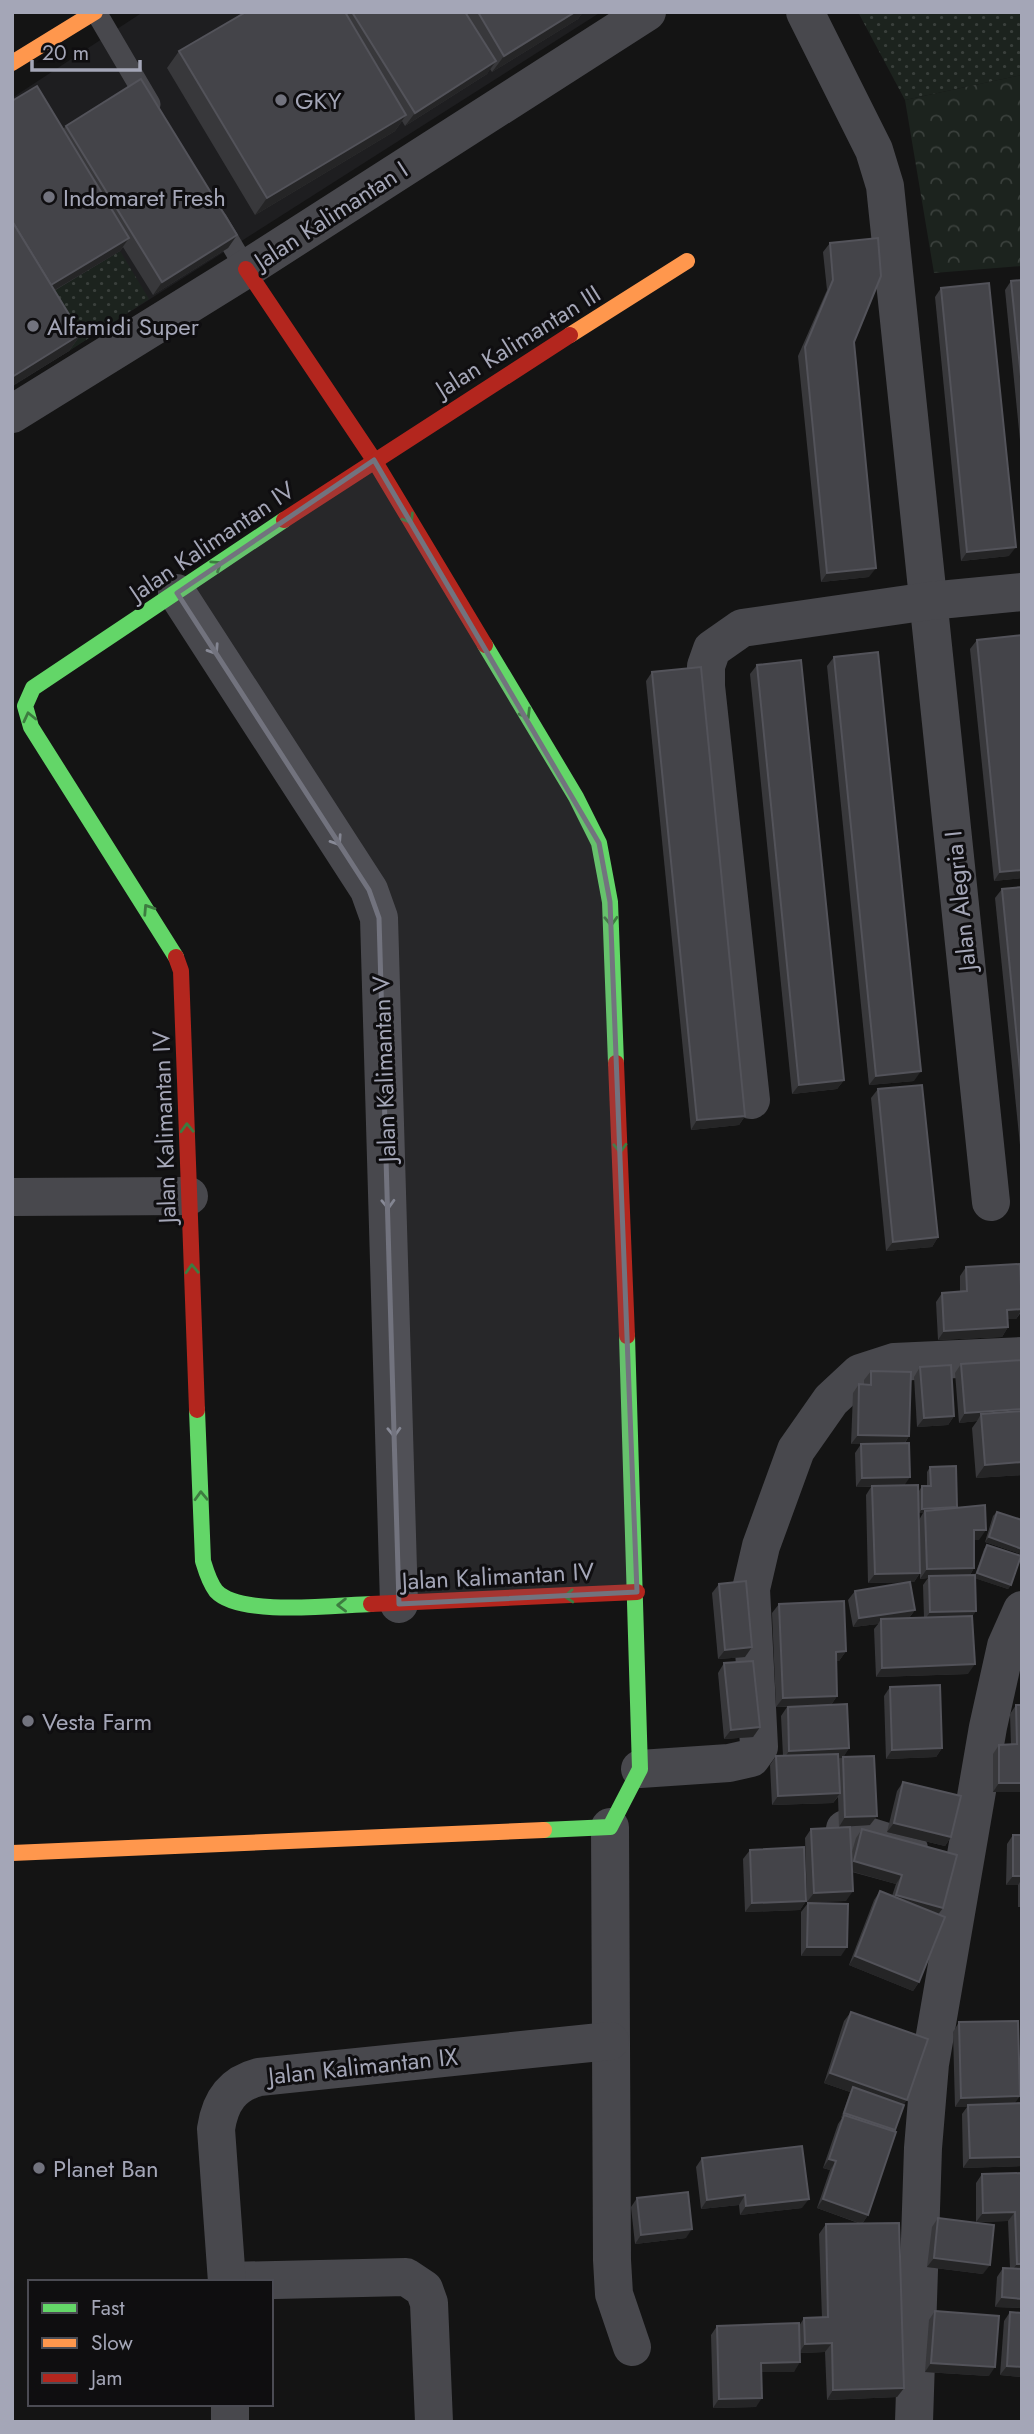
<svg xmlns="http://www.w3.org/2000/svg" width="1034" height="2434" viewBox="0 0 1034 2434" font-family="Jost,sans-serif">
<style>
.built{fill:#1e1e20}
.grass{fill:url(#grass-dots)}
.forest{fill:url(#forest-crowns)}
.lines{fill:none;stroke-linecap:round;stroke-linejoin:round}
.lane{stroke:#48484d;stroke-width:21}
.street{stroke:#48484d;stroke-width:38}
.fast{stroke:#63d668;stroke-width:16}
.slow{stroke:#ff974d;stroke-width:16}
.jam{stroke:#b3261e;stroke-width:16}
.wall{fill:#38383b}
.shaded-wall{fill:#252526}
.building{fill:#444449;stroke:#53535a;stroke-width:2}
.oneway{stroke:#3d7c40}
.oneway2{stroke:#888a97}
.marked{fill:#72737e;fill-opacity:0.2;stroke:#72737e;stroke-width:5;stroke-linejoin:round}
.poi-dot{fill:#72737e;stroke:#0f0e10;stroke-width:2.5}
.labels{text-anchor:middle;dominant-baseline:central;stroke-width:6;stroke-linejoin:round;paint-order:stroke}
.poi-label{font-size:24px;fill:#a4a6b7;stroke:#0f0e10;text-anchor:start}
.street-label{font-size:24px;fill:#a4a6b7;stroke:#0f0e10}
</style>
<defs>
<pattern id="grass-dots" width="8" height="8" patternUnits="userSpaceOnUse" patternTransform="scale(1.75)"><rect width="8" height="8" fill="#1c231e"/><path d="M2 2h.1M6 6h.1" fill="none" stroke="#3a403c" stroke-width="1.8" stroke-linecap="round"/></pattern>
<pattern id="forest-crowns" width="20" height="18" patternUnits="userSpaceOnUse" patternTransform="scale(1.75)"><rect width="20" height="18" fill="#1c231e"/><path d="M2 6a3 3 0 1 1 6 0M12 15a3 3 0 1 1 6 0" fill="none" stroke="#3a403c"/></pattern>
</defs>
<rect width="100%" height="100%" fill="#141414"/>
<polygon class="built" points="143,12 601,12 12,387 12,98"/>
<g class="grass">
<polygon points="858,12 1022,12 1022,75 905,100"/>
<polygon points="120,251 149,299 69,351 38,300"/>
</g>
<polygon class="forest" points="1022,75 1022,266 934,273 905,100"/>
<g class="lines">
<g class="lane">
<polyline points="96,12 150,104"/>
<polyline points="217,220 246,269"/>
</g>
<g class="street">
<polyline points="805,12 874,150 885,186 991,1202"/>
<polyline points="12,414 246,269 647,12"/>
<polyline points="177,593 369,890 379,918 399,1604"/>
<polyline points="751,1100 706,686 706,666 712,649 742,628 929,601 1022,592"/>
<polyline points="12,1197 189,1196"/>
<polyline points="640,1769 729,1763 751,1758 759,1747 751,1589 761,1546 796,1450 831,1400 860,1373 894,1362 1022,1356"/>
<polyline points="610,1827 612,2260 614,2294 632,2347"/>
<polyline points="845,1829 909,1849"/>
<polyline points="227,2281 406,2277 424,2289 429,2303 434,2422"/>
<path d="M227,2282l-11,-153c4,-28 16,-45 43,-52l351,-36"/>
<polyline points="230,2404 230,2422"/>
<polyline points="914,2422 923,2148 930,2064 988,1727 1006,1646 1022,1610"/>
</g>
<g class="fast">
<polyline points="485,645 576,797 599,843 610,902 616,1063"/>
<polyline points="176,957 31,727 25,706 33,688 284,520"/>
<path d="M197,1410l6,151c3,10 6,21 13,30 24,26 120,14 155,13"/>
<polyline points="544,1830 610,1827 640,1769 627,1336"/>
</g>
<g class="slow">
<polyline points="12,63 95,12"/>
<polyline points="570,335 687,261"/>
<polyline points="12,1853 544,1830"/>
</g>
<g class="jam">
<polyline points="246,269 374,460 485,645"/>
<polyline points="284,520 570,335"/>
<polyline points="176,957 181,971 197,1410"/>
<polyline points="616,1063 627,1336"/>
<polyline points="371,1604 637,1592"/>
</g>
</g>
<g class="wall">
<polygon points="246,12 583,12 578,19 492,72 490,69 487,74 405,126 402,121 395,131 255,215 167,68 179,51"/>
<polygon points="66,126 237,235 228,248 153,295 123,247 120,251 54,291 81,334 69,351 12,386 63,129"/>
<polygon points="830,243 854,342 869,577 821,582 798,356 827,290 823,252"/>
<polygon points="1022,280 1022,460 1005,290 1011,281"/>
<polygon points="941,288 1009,556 961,561 935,297"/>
<polygon points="1022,635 1022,878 994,881 970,649 977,640"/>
<polygon points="834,657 914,1081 869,1085 827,666"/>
<polygon points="757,665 844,1080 837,1089 792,1094 750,674"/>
<polygon points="652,672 745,1116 739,1125 691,1130 646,681"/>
<polygon points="1022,887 1022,1165 995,898 1002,889"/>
<polygon points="878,1089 938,1237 932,1247 886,1251 871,1098"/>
<polygon points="966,1267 1022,1293 1022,1311 1016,1319 1007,1319 1008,1327 1002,1337 938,1340 936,1302 942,1293 960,1292 960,1276"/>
<polygon points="1022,1360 1022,1475 976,1478 972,1428 977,1421 959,1423 955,1373 961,1364"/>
<polygon points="920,1367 954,1416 948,1425 917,1427 914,1377"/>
<polygon points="871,1371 909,1436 905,1443 905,1485 919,1520 923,1513 919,1513 919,1491 922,1486 927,1486 927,1472 930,1467 979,1540 974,1540 974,1568 970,1575 975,1575 984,1549 987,1545 1011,1585 1008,1589 975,1578 976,1611 972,1616 968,1674 876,1677 874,1629 878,1624 853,1627 848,1600 855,1591 915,1610 909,1618 924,1618 923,1585 928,1578 920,1579 920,1573 914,1582 868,1583 866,1495 871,1487 856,1487 855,1453 861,1444 851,1444 853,1393 859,1384 864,1384 864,1380"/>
<polygon points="997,1512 1022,1520 1022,1552 1021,1554 985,1542 993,1516"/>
<polygon points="719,1584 745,1657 718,1659 712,1593"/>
<polygon points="779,1604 846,1651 839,1661 836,1661 837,1696 831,1705 849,1748 843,1757 870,1825 839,1827 838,1797 833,1803 772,1805 770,1765 776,1756 783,1756 781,1716 787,1707 776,1707 772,1613"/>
<polygon points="724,1663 760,1727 753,1737 724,1739 718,1673"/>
<polygon points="890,1687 942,1748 936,1757 886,1759 884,1696"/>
<polygon points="1016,1705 1022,1792 993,1792 993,1754 999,1745 1011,1745 1010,1714"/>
<polygon points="903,1782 951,1837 945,1846 887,1832 897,1791"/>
<polygon points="811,1829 851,1855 856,1838 862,1829 943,1908 938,1914 919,1982 913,1991 849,1965 874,1900 880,1891 892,1896 896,1884 852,1872 846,1901 807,1902 805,1838"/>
<polygon points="1013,1835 1022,1835 1022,1907 1018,1907 1018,1885 1006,1885 1007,1844"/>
<polygon points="750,1850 806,1901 800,1910 745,1912 743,1859"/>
<polygon points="808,1903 841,1956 801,1956 801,1912"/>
<polygon points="851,2012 904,2105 894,2131 868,2215 862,2224 904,2388 897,2397 827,2400 825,2352 800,2353 794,2372 762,2372 756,2407 713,2408 711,2335 717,2326 799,2326 804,2318 822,2318 819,2234 826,2224 861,2224 817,2208 830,2170 823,2168 838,2124 842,2118 841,2118 850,2092 824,2083 844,2021"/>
<polygon points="959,2022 1015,2104 1022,2103 1022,2166 963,2168 962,2114 967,2107 955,2107 953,2032"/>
<polygon points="702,2158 802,2208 740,2215 739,2205 701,2209 696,2167"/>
<polygon points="1022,2173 1022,2308 995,2307 997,2277 1003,2268 1010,2268 1008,2221 976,2222 976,2183 982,2174"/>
<polygon points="637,2198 686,2238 635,2244 631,2207"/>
<polygon points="938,2218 983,2274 927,2267 932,2227"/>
<polygon points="935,2311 989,2376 925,2372 929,2320"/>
<polygon points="1010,2312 1022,2377 1000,2375 1004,2321"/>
</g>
<g class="shaded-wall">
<polygon points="575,12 583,12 578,19 492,72 504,56"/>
<polygon points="496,61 487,74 405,126 415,113"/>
<polygon points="406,115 395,131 255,215 267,198"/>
<polygon points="237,235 228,248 153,295 162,282"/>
<polygon points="129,238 120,251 38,300 48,287"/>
<polygon points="81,334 69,351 12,386 12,377"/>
<polygon points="1016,547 1009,556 961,561 967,552"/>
<polygon points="876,568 869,577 821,582 827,573"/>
<polygon points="1022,870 1022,878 994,881 1000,872"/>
<polygon points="921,1071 914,1081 869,1085 876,1076"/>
<polygon points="844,1080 837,1089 792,1094 799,1085"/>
<polygon points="745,1116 739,1125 691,1130 697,1120"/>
<polygon points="938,1237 932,1247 886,1251 893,1242"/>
<polygon points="1022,1309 1016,1319 1000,1319 1007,1310"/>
<polygon points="1008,1327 1002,1337 938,1340 944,1331"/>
<polygon points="1022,1409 1022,1418 981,1414 977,1421 959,1423 965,1413"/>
<polygon points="954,1416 948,1425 917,1427 924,1418"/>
<polygon points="858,1435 909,1436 903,1445 851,1444"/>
<polygon points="1022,1462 1022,1475 976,1478 985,1465"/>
<polygon points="910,1477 904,1486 856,1487 862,1478"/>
<polygon points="957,1507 925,1511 923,1513 919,1513 922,1509"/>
<polygon points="974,1530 986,1530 979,1540 967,1540"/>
<polygon points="989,1537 1022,1549 1022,1552 1021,1554 985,1542"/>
<polygon points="974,1568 968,1578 929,1576 928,1578 920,1579 927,1569"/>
<polygon points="920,1573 914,1582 868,1583 875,1574"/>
<polygon points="977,1573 1011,1585 1008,1589 974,1578"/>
<polygon points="915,1610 908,1619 881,1619 878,1624 853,1627 859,1618"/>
<polygon points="976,1611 969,1620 924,1621 930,1612"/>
<polygon points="752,1647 745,1657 718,1659 725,1650"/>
<polygon points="846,1651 839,1661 830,1661 836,1652"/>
<polygon points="975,1664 968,1674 876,1677 882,1668"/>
<polygon points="837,1696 831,1705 776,1707 783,1698"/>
<polygon points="760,1727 753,1737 724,1739 731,1730"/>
<polygon points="849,1748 843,1758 783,1760 789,1751"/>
<polygon points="942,1748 936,1757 886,1759 892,1750"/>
<polygon points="999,1783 1022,1783 1022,1792 993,1792"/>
<polygon points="840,1793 833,1803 772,1805 778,1796"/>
<polygon points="877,1816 870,1825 839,1827 845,1817"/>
<polygon points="894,1823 951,1837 945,1846 887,1832"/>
<polygon points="854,1861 902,1875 896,1884 847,1870"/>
<polygon points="1013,1876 1022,1876 1022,1879 1018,1885 1006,1885"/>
<polygon points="853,1891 846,1901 807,1902 814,1893"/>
<polygon points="896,1895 943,1908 936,1917 890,1905"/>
<polygon points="806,1901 800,1910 745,1912 752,1903"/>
<polygon points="807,1947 847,1947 841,1956 801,1956"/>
<polygon points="855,1956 919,1982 913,1991 849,1965"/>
<polygon points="830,2073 907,2100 901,2109 853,2087 850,2092 824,2083"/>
<polygon points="1020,2096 1013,2106 968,2105 967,2107 955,2107 961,2098"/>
<polygon points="844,2113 895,2130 891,2135 844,2115 842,2118 841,2118"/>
<polygon points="1022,2157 1022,2166 963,2168 970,2158"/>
<polygon points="829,2159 836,2161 830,2170 823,2168"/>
<polygon points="745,2195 739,2205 701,2209 707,2200"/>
<polygon points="809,2199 802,2208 740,2215 746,2206"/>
<polygon points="823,2199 868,2215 862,2224 817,2208"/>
<polygon points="1015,2212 1008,2221 976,2222 983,2213"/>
<polygon points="692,2229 686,2238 635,2244 641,2235"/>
<polygon points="934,2258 990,2265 983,2274 927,2267"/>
<polygon points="1017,2264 1022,2264 1022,2273 1010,2273"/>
<polygon points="1002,2297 1022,2299 1022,2308 995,2307"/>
<polygon points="832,2343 825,2352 799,2353 805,2344"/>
<polygon points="800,2362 794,2372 755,2372 761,2363"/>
<polygon points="931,2363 995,2367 989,2376 925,2372"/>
<polygon points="1007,2366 1022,2367 1022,2377 1000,2375"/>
<polygon points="904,2388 897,2397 827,2400 833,2390"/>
<polygon points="762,2398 756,2407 713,2408 719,2399"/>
</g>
<g class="building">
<polygon points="246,12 345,12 406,115 267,198 179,51"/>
<polygon points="352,12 465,12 496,61 415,113"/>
<polygon points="478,12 575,12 504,56"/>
<polygon points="141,79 237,235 162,282 66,126"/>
<polygon points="37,86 129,238 51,285 12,221 12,101"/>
<polygon points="12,221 81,334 12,377"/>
<polygon points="878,238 881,276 854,342 876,568 827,573 805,347 833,280 830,243"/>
<polygon points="1022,280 1022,386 1011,281"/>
<polygon points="989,283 1016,547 967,552 941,288"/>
<polygon points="1022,635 1022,870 1000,872 977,640"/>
<polygon points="878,652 921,1071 876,1076 834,657"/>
<polygon points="801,660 844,1080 799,1085 757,665"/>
<polygon points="701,667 745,1116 697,1120 652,672"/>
<polygon points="1022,887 1022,1090 1002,889"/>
<polygon points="922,1085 938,1237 893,1242 878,1089"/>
<polygon points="1020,1264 1022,1309 1007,1310 1008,1327 944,1331 942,1293 967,1291 966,1267"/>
<polygon points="1022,1360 1022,1409 965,1413 961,1364"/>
<polygon points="951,1365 954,1416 924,1418 920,1367"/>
<polygon points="871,1371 911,1372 909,1436 858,1435 859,1384 871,1385"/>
<polygon points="1022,1411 1022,1462 985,1465 981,1414"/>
<polygon points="909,1443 910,1477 862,1478 861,1444"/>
<polygon points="956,1466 957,1507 922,1509 922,1486 931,1486 930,1467"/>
<polygon points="918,1485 920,1573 875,1574 872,1486"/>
<polygon points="985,1505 986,1530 974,1530 974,1568 927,1569 925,1511"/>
<polygon points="997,1512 1022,1520 1022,1549 989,1537"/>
<polygon points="987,1545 1021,1556 1011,1585 977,1573"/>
<polygon points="975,1575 976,1611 930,1612 929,1576"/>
<polygon points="746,1581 752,1647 725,1650 719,1584"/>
<polygon points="910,1582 915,1610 859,1618 855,1591"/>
<polygon points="844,1601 846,1651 836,1652 837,1696 783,1698 779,1604"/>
<polygon points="972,1616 975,1664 882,1668 881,1619"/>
<polygon points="753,1661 760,1727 731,1730 724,1663"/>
<polygon points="940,1685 942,1748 892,1750 890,1687"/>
<polygon points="847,1704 849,1748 789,1751 788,1707"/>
<polygon points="1016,1705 1022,1705 1022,1783 999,1783 999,1745 1017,1744"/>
<polygon points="838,1754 840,1793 778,1796 776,1756"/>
<polygon points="874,1756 877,1816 845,1817 843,1757"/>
<polygon points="903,1782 961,1796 951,1837 894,1823"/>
<polygon points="850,1827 853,1891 814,1893 811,1829"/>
<polygon points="862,1829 957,1855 943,1908 896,1895 902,1875 854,1861"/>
<rect x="1013" y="1835" width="9" height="41"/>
<polygon points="804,1847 806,1901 752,1903 750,1850"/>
<polygon points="880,1891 945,1917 919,1982 855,1956"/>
<polygon points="808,1903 848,1904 847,1947 807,1947"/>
<polygon points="851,2012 928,2039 907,2100 830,2073"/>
<polygon points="1018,2021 1020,2096 961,2098 959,2022"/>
<polygon points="853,2087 904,2105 895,2130 844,2113"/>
<polygon points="1022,2103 1022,2157 970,2158 968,2105"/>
<polygon points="844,2115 896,2132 868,2215 823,2199 836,2161 829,2159"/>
<polygon points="802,2146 809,2199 746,2206 745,2195 707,2200 702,2158"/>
<polygon points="1022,2173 1022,2264 1017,2264 1015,2212 983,2213 982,2174"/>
<polygon points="688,2192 692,2229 641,2235 637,2198"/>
<polygon points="938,2218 994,2225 990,2265 934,2258"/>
<polygon points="899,2223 904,2388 833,2390 832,2343 805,2344 804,2318 828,2317 826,2224"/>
<polygon points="1003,2268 1022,2269 1022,2299 1002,2297"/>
<polygon points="935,2311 999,2316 995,2367 931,2363"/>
<polygon points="1010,2312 1022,2313 1022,2367 1007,2366"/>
<polygon points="799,2323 800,2362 761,2363 762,2398 719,2399 717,2326"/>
</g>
<defs><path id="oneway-chevron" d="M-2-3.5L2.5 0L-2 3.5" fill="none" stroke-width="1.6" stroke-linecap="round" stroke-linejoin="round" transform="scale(1.75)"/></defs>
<g class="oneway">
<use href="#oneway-chevron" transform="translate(409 519) rotate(59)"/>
<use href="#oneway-chevron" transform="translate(217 565) rotate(-34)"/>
<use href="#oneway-chevron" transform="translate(526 714) rotate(59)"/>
<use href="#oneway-chevron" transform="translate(29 717) rotate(-103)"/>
<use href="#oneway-chevron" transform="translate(148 909) rotate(-123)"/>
<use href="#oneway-chevron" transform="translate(611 921) rotate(88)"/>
<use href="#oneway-chevron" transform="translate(187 1128) rotate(-92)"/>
<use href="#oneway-chevron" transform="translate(620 1148) rotate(88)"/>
<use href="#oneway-chevron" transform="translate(192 1269) rotate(-92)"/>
<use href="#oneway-chevron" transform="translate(201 1496) rotate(-92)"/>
<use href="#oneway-chevron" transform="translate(569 1596) rotate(177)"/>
<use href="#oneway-chevron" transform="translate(342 1605) rotate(179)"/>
</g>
<g class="oneway2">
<use href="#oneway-chevron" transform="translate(214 650) rotate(57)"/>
<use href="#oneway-chevron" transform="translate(337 841) rotate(57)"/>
<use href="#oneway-chevron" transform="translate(388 1204) rotate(88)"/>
<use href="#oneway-chevron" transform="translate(394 1432) rotate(88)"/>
</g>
<path class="marked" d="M374,460l225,383 11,59 27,690 -238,12 -20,-686 -10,-28 -192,-297z"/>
<g class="poi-dot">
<circle cx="281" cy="100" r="7"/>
<circle cx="49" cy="197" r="7"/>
<circle cx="33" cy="326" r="7"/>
<circle cx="28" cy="1721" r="7"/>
<circle cx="39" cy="2168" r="7"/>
</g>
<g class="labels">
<g class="poi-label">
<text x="295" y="100">GKY</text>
<text x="63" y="197">Indomaret Fresh</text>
<text x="47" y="326">Alfamidi Super</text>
<text x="42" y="1721">Vesta Farm</text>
<text x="53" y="2168">Planet Ban</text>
</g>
<g class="street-label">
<text transform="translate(331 215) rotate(-33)">Jalan Kalimantan I</text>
<text transform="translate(518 341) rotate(-32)">Jalan Kalimantan III</text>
<text transform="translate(212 541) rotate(-34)">Jalan Kalimantan IV</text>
<text transform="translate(960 901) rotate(-96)">Jalan Alegria I</text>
<text transform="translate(384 1069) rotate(-92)">Jalan Kalimantan V</text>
<text transform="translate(164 1127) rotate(-92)">Jalan Kalimantan IV</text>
<text transform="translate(498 1576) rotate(-3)">Jalan Kalimantan IV</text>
<text transform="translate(363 2066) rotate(-6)">Jalan Kalimantan IX</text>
</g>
</g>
<rect width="1034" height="2434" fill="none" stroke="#a4a6b7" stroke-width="28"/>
<rect x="28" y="2280" width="245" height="126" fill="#0f0e10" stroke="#4b4b53" stroke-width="2"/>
<rect x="42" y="2303" width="35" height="10" fill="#63d668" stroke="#4b4b53" stroke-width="2"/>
<text x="91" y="2315" font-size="21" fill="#a4a6b7">Fast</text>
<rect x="42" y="2338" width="35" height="10" fill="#ff974d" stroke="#4b4b53" stroke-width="2"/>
<text x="91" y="2350" font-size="21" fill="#a4a6b7">Slow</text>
<rect x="42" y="2373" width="35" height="10" fill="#b3261e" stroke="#4b4b53" stroke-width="2"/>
<text x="91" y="2385" font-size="21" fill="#a4a6b7">Jam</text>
<path d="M32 60v10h108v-10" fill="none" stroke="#a4a6b7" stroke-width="3.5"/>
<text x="42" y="60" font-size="21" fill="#a4a6b7" stroke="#0f0e10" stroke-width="5" paint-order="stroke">20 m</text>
</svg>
